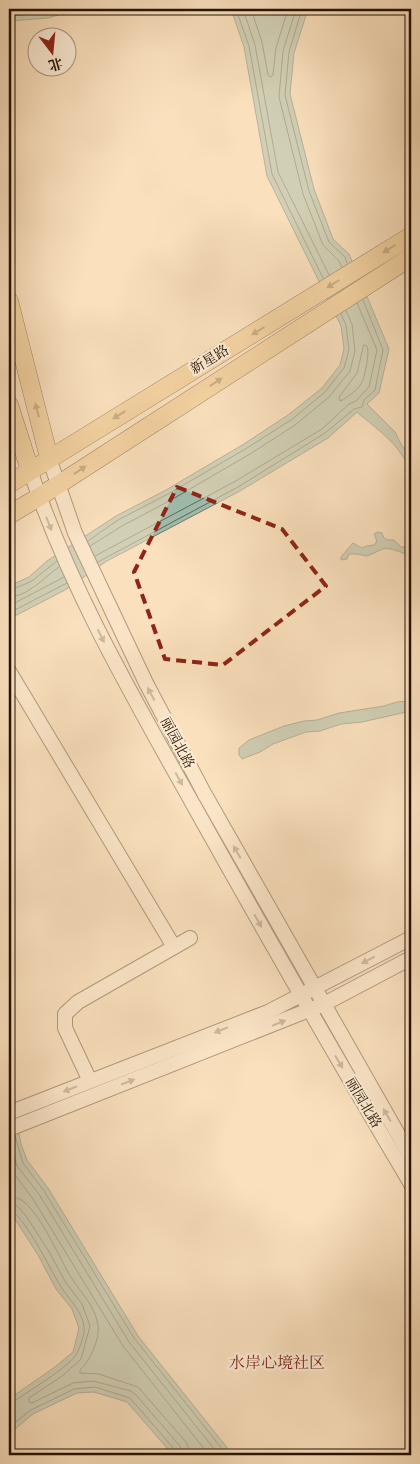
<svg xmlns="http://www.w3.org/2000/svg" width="420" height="1464" viewBox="0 0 420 1464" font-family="'Old Standard TT','Noto Serif SC',serif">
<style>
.water{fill:#9fbdad;stroke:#6e7868}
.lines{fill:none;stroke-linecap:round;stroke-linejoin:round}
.shore{stroke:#626756;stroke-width:1}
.minor-casing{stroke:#5a452f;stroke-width:16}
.major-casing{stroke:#251100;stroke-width:19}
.minor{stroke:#fcebd4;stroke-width:14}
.major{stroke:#edc07e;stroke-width:18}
.oneway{fill:#937145}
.oneway2{fill:#9b8975}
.marked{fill:none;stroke:#8f2418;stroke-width:4;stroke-dasharray:10 6;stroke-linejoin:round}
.labels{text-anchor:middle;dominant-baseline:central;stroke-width:4.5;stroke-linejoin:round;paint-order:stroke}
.street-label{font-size:14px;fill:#251100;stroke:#fcebd4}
.quarter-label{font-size:16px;fill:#7a1f14;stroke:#fcebd4}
</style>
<rect width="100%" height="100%" fill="#fae0bd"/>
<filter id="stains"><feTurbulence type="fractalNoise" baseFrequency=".004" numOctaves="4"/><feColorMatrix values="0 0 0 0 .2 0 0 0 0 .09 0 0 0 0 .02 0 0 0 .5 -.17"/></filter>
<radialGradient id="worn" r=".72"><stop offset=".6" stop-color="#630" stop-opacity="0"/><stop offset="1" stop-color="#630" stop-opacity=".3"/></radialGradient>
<g class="water">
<polygon points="9,9 78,9 48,18 9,21"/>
<path d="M231,9h77l-14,44 -4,41 24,95 19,50 16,15 40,95 -10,44 -12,11 28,28 7,14 9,9v23c-5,-30 -32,-47 -54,-66l-29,26 -88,53 -133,70 -42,29 -56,29v-33l20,-9 18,-16 69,-45 50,-26 78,-46 44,-29 34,-27 18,-23 4,-16 -3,-23 -74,-150 -23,-129z"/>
<path d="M378,532l4,1 2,5 4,2h6l7,7h7l3,-3v7l-3,3c-8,-1 -17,-7 -25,-5 -6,2 -11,6 -17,7l-9,-2h-8l-2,5 -6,1v-3l12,-14 9,5 4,-2 8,-1 3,-4 -3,-7z"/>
<polygon points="411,701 411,711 362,722 341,724 320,731 306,732 273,744 260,752 242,759 239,755 239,748 249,740 284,726 304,721 317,720 339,713 384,706 397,702"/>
<polygon points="9,1082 21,1144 27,1160 48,1188 138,1336 233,1455 173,1455 127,1402 94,1392 77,1393 33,1414 9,1434 9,1399 55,1367 73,1352 79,1328 72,1309 56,1289 38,1255 17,1222 9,1213"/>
</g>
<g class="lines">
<g class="shore">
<polyline points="236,9 249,46 272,174 323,278"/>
<polyline points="243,9 255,45 278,172 329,275"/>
<polyline points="251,9 262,42 268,75 271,77 273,75 276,48 288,9"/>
<polyline points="296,9 283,51 279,97 303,194 323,245 339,261 342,267"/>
<polyline points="302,9 289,52 285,95 309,191 329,242 345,257 347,263"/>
<polyline points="9,16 47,13 60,9"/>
<path d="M364,345l3,1c3,6 -2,32 -6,38 -5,7 -14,14 -21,17l-1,-4 18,-24z"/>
<polyline points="88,541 118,520 168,494 247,448 291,420 325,392 344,368 349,350 346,325 341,314"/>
<polyline points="90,546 122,526 171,500 250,454 295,425 329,397 350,371 355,351 352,324 346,311"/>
<polyline points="95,556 234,482 322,429 349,404 356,401 369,387 377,350 357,303"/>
<polyline points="98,562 238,487 325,433 354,409 362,407 364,400 375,390 383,350 363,300"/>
<polyline points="9,591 32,581 57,561"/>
<path d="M9,597c20,-1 34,-19 50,-30"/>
<polyline points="9,606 64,577"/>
<polyline points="9,613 67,583"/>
<polyline points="15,1136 23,1163 44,1191 134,1338 227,1455"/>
<polyline points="9,1138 17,1166 39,1194 129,1342 219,1455"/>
<polyline points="9,1164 12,1171 33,1199 123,1346 209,1455"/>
<path d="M9,1197c5,0 10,1 14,4 21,18 35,55 49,78 10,15 23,27 26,46 2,14 -8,36 -18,45v3l19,1 39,13 48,55 3,7 1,6"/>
<polyline points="9,1204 17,1206 26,1216 48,1250 66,1283 82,1304 90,1326 81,1359 62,1376 29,1398 29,1402 32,1403 73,1383 93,1381 131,1391 136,1395 180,1446 183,1455"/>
<path d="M9,1210c14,2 42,61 51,75 7,13 23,26 24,42 1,7 -4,20 -7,26 -6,13 -50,39 -64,49h-4"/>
<polyline points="9,1427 31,1410 74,1389 95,1387 130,1398 175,1450 176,1455"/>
</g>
<defs>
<g id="minor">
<polyline points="49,458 75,533 146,683 204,793 411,1157"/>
<path d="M30,470c40,119 103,227 164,336 71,127 143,253 217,378"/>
<polyline points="9,671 174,947"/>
<polyline points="90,1081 65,1028 65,1014 78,1002 190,938"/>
<polyline points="9,1113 268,1012 411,938"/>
<polyline points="9,1129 324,1004 411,958"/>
</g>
<g id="major">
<polyline points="9,301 49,458"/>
<polyline points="9,405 30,470"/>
<polyline points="9,484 411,236"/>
<polyline points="9,515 39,497 411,257"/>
</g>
</defs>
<use href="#minor" class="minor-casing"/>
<use href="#major" class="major-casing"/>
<use href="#minor" class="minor"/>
<use href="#major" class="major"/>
</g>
<defs><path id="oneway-solid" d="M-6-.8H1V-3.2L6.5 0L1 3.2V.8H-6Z" transform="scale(1.25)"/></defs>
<g class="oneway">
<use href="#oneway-solid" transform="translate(389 249) rotate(148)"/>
<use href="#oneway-solid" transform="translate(333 284) rotate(148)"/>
<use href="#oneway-solid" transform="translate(258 331) rotate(149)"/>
<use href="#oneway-solid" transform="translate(216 382) rotate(-33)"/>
<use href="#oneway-solid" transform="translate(37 410) rotate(-105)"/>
<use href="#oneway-solid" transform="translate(119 415) rotate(149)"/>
<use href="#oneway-solid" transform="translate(80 470) rotate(-33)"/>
</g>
<g class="oneway2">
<use href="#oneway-solid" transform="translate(49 524) rotate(69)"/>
<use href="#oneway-solid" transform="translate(101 636) rotate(64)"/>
<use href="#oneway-solid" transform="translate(151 694) rotate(-118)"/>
<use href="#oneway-solid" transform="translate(179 779) rotate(61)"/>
<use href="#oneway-solid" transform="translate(237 852) rotate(-120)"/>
<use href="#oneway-solid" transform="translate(258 921) rotate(61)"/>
<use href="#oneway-solid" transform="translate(368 960) rotate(153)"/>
<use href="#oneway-solid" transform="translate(279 1023) rotate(-22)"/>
<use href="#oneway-solid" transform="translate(221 1030) rotate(159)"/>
<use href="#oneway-solid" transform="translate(339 1062) rotate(59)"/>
<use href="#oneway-solid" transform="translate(128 1082) rotate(-21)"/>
<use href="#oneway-solid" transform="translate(70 1089) rotate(159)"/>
<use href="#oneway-solid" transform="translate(387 1115) rotate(-120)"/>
</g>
<path d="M0 0H420V1464H0ZM177,487l105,42 44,57 -103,79 -58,-6 -31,-87z" fill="#fae0bd" fill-opacity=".55" fill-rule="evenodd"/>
<path class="marked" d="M177,487l105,42 44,57 -103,79 -58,-6 -31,-87z"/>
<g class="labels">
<g class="street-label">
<text transform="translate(210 360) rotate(-31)">新星路</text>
<text transform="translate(177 743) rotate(62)">丽园北路</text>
<text transform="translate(363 1103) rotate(59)">丽园北路</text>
</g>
<g class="quarter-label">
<text x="277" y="1364">水岸心境社区</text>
</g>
</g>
<rect width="420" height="1464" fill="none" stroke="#fae0bd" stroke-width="30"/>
<rect x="10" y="10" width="400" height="1444" fill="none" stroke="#251100" stroke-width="2.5"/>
<rect x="15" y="15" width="390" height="1434" fill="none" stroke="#251100"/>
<g transform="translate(52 52) rotate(164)"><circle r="24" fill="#fcebd4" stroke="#a6947f"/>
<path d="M0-4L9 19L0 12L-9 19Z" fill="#8f2418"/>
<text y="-8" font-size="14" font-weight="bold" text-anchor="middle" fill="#251100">北</text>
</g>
<rect width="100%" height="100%" filter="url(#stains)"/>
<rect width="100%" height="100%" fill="url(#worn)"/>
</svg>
